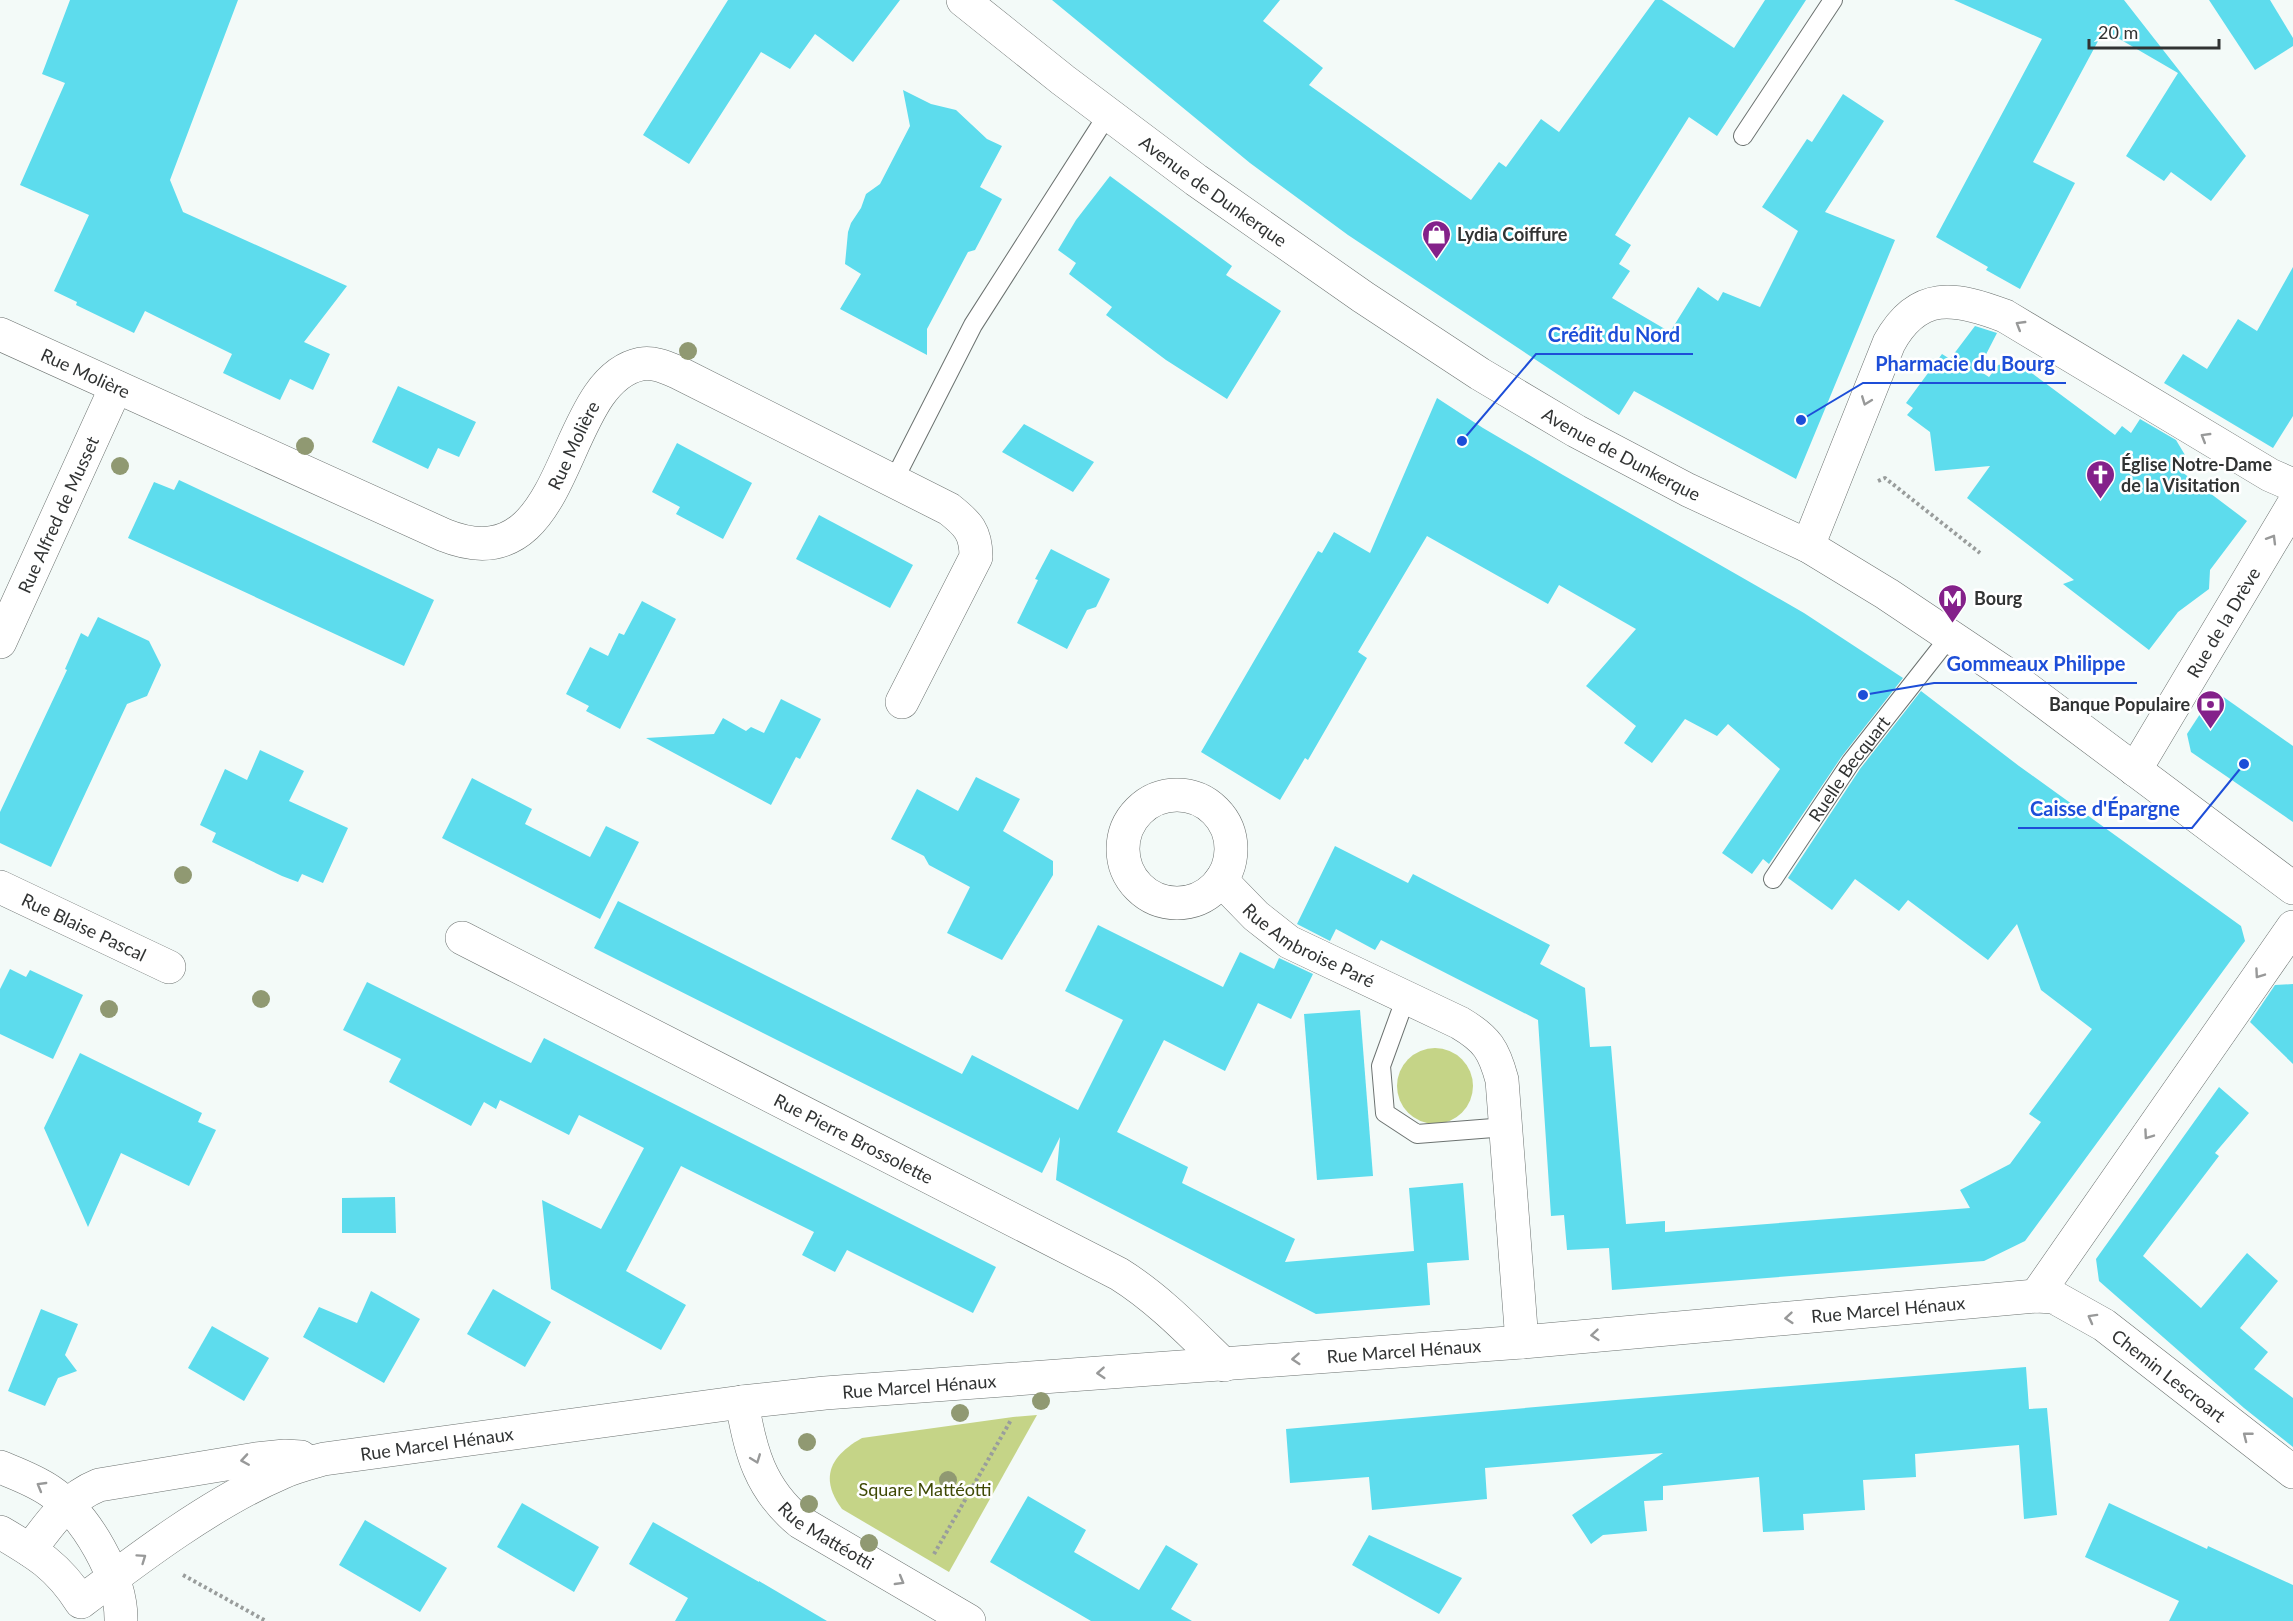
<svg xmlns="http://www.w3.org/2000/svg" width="2293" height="1621" viewBox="0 0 2293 1621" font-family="Lato,sans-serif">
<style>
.green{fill:#c5d487}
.building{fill:#5ddced}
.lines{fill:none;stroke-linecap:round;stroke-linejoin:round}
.lane-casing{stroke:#6c7270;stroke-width:20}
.street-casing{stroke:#6c7270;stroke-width:34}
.primary-casing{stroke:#6c7270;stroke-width:34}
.path{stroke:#999d9c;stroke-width:4;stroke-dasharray:3 3;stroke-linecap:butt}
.lane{stroke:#fff;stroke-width:18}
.street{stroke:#fff;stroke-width:33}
.primary{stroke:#fff;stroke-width:33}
.tree{fill:#909972}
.oneway{stroke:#989999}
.labels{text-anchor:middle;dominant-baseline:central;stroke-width:5;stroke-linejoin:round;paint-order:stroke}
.street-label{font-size:18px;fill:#313333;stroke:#fff}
.poi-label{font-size:18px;font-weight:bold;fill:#313333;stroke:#fff;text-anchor:start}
.park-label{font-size:18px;fill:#3f4905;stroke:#fff}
.leader{fill:none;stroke:#1d4ed8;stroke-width:2}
.callout-dot{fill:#1d4ed8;stroke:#fff;stroke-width:2}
.callout-label{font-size:20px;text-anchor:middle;font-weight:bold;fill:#1d4ed8;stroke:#fff;stroke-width:5;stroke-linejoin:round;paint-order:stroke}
</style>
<rect width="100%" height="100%" fill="#f3faf8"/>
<g class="green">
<circle cx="1435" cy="1086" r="38"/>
<path d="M1037,1415l-88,157 -107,-63c-23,-31 -12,-53 20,-71l151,-21z"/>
</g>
<g class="building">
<polygon points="70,0 238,0 170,180 183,212 347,286 304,342 330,354 313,390 290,379 280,400 223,373 232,354 145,311 134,333 76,305 77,302 54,291 89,215 20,185 65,83 42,74"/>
<polygon points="728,0 900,0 853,62 815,34 790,69 761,52 689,164 643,135"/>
<polygon points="1052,0 1280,0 1263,21 1323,68 1309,85 1471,200 1499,162 1506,167 1541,119 1559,132 1655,0 1662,0 1734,48 1765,0 1806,0 1717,136 1689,117 1615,235 1631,245 1619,264 1630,271 1612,298 1670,332 1698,287 1718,301 1723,292 1760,307 1798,231 1762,207 1807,139 1812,142 1843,94 1884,121 1825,212 1895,240 1796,479 1634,391 1619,415 1604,405 1348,235 1250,163"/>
<polygon points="1954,0 2124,0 2246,156 2211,201 2171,172 2164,181 2126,156 2178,73 2104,30 2033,162 2075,183 2020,289 1986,270 1988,267 1936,237 2042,39"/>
<polygon points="2209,0 2270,0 2293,38 2293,46 2255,70"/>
<polygon points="903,90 931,104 956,110 987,139 1002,146 980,187 1002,199 975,250 968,252 927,329 927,355 840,309 861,274 845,264 848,232 851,223 861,208 866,194 880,184 910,126"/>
<polygon points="1110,176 1232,266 1226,275 1281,311 1227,399 1166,360 1106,315 1112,307 1069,274 1076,263 1058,250 1076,220"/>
<polygon points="2293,267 2293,416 2273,448 2164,383 2183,354 2207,369 2238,319 2257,331"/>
<polygon points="1975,326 1997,333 1978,370 1989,377 1998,365 2017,362 2115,435 2122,426 2131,433 2140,419 2176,440 2185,455 2170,463 2247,521 2210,570 2209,589 2178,612 2149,650 2063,584 2074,580 1967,498 1990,466 1935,471 1930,432 1907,415 1913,408 1906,403 1942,354 1950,359"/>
<polygon points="398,386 476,422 459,457 438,448 428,469 372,442"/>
<polygon points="1437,398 1483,428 1563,475 1804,613 1903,678 1842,756 1769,864 1763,859 1752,874 1722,853 1780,769 1728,724 1717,736 1685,719 1652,763 1624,743 1636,726 1586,686 1636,629 1559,585 1548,604 1427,536 1358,652 1367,658 1308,760 1305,758 1280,800 1201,752 1318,551 1322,553 1334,532 1370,553"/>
<polygon points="1024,424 1094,462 1073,492 1002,452"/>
<polygon points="677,443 752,483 723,539 676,514 680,507 652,492"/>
<polygon points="179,480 434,600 404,666 128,538 154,482 174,490"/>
<polygon points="819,515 913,565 890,608 796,559"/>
<polygon points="1051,549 1110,579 1096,607 1087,610 1067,649 1017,623 1038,580 1035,579"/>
<polygon points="642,601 676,619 620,729 586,711 589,706 566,694 590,647 608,656 619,633 624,635"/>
<polygon points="98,617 149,641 161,665 147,696 127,704 51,867 0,843 0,812 67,670 65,669 81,633 88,637"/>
<polygon points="1921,691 2019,766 2241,926 2245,941 2025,1241 1984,1261 1612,1290 1609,1248 1567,1250 1564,1215 1551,1216 1538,1020 1381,940 1375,950 1336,929 1330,941 1297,924 1335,846 1408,883 1413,874 1550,945 1540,964 1585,988 1590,1047 1611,1046 1626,1224 1665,1221 1665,1232 1970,1208 1960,1190 2010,1164 2041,1122 2029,1114 2092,1029 2041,990 2017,924 1988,960 1908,900 1899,911 1855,879 1832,910 1788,878 1860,769"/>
<polygon points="2215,691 2293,746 2293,822 2191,752 2187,734"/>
<polygon points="781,699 821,719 800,759 796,757 771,805 646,738 714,734 723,718 746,731 751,727 764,733"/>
<polygon points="260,750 304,771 289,801 348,828 323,883 302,874 298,882 282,876 212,842 216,833 200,825 225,769 247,780"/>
<polygon points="976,777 1020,799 1003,831 1053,861 1053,875 1002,960 947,933 970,887 929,865 924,856 891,839 917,789 958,811"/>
<polygon points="472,778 532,809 525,824 590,857 606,826 639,842 600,919 442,838"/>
<polygon points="618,901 962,1074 972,1055 1078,1110 1123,1020 1065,991 1098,925 1223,987 1240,952 1274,969 1279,958 1313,974 1291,1019 1258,1003 1225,1071 1164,1040 1117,1132 1188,1167 1182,1183 1295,1239 1285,1262 1414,1251 1409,1188 1463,1183 1469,1260 1427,1263 1430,1305 1316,1314 1056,1180 1060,1137 1042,1173 594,948"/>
<polygon points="10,969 26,977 30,970 83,995 53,1059 0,1034 0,989"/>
<polygon points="367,982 531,1063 544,1038 996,1267 973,1313 847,1250 835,1272 802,1255 814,1232 681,1166 626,1271 686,1305 661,1350 551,1289 542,1200 601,1229 644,1148 579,1115 569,1135 500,1100 496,1109 484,1102 471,1126 389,1082 401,1059 343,1030"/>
<polygon points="2293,984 2293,1064 2250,1022 2275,985"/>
<polygon points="1360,1010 1373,1176 1317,1180 1304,1014"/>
<polygon points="80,1053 202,1113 198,1122 216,1130 189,1186 121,1153 88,1227 44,1128"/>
<polygon points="2219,1087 2249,1113 2215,1153 2219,1156 2143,1256 2201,1308 2247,1253 2278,1281 2240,1328 2268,1352 2254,1369 2293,1398 2293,1447 2244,1408 2099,1281 2096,1259"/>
<polygon points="395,1197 396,1233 342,1233 342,1198"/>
<polygon points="493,1289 551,1322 525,1367 467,1334"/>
<polygon points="371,1291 420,1319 384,1383 303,1337 319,1307 357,1323"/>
<polygon points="41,1309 78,1324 65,1355 77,1371 58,1378 45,1406 8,1391"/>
<polygon points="212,1326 269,1358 244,1401 188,1368"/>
<polygon points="2026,1367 2029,1409 2047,1408 2057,1515 2024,1519 2019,1445 1915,1454 1916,1477 1863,1480 1865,1510 1803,1514 1804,1530 1763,1532 1759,1477 1663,1486 1663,1500 1644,1501 1647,1531 1603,1535 1591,1544 1572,1515 1663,1453 1485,1468 1487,1499 1372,1510 1369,1477 1290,1483 1286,1429 1616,1400"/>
<polygon points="1028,1496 1086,1530 1074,1552 1139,1590 1166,1545 1198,1564 1171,1609 1192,1621 1091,1621 990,1562"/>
<polygon points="522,1503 599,1547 574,1592 497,1547"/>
<polygon points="2109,1503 2207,1549 2208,1546 2293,1585 2293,1621 2169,1621 2179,1601 2085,1557"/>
<polygon points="365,1520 447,1568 420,1612 339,1565"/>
<polygon points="653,1522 759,1582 759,1581 827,1621 675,1621 688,1598 629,1564"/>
<polygon points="1369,1535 1462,1578 1439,1614 1352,1565"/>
</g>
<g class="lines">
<defs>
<g id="lane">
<polyline points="1743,136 1833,0"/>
<polyline points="894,480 973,325 1108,114"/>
<path id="s1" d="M1773,879l78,-117 100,-127"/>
<polyline points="1406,997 1381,1066 1385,1113 1417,1134 1506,1127"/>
</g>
<g id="street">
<path id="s2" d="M0,334l444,201c129,52 112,-154 197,-171 13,-2 24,3 36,8l272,137c19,15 27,23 27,48l-74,145"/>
<path d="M1808,546l81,-203c29,-53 66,-46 116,-27l265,159 23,10"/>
<path id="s3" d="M0,642l116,-255"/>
<path id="s4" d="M2135,770l158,-265"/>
<circle cx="1177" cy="849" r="54"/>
<path id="s5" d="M1221,880l35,36 33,26 171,81c27,16 34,27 42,57l20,262"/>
<path id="s6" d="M0,887l169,80"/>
<path id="s7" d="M462,938l657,336c40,25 72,59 105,91"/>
<polyline points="2036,1296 2293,927"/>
<path id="s8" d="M742,1402c8,49 18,87 58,120l169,99"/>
<path d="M0,1467c17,7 34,13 50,24 36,24 72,86 71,130"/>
<path id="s9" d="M0,1532c36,21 58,34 81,70 59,-45 132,-100 200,-129 13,-6 29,-10 43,-14l418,-57 83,-9 697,-51 514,-46 18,1 50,28 189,147"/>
<path d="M30,1550c20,-27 37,-52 69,-65l157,-26 29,-3 16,1"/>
</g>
<g id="primary">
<path id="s10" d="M963,0l100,80 133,100 167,117 117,77 96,57 112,59 120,56 79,48 124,83 282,211"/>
</g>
</defs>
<use href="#lane" class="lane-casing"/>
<use href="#street" class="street-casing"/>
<use href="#primary" class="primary-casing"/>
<g class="path">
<polyline points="1878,481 1885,478 1980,553"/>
<polyline points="934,1554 1011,1420"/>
<polyline points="183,1575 266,1621"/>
</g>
<use href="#lane" class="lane"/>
<use href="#street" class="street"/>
<use href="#primary" class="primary"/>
</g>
<g class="tree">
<circle cx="688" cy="351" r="9"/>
<circle cx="305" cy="446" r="9"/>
<circle cx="120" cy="466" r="9"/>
<circle cx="183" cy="875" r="9"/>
<circle cx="261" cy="999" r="9"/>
<circle cx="109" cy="1009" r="9"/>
<circle cx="1041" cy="1401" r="9"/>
<circle cx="960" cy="1413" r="9"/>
<circle cx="807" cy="1442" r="9"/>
<circle cx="948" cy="1480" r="9"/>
<circle cx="809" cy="1504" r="9"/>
<circle cx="869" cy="1543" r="9"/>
</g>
<defs><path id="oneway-chevron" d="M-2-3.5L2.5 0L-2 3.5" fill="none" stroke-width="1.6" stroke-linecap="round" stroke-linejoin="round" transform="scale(1.5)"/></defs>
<g class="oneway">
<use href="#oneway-chevron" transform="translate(2020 325) rotate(-149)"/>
<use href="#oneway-chevron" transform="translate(1866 401) rotate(111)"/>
<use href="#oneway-chevron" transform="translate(2205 437) rotate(-149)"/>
<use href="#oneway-chevron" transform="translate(2272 539) rotate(-59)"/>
<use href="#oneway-chevron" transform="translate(2259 974) rotate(125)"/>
<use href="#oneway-chevron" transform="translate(2148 1135) rotate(125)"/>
<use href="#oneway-chevron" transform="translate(1789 1318) rotate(175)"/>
<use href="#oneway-chevron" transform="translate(2092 1318) rotate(-151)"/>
<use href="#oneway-chevron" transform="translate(1595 1335) rotate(175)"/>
<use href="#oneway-chevron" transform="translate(1296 1359) rotate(176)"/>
<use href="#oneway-chevron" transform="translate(1101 1373) rotate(176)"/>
<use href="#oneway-chevron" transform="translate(2247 1436) rotate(-142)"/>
<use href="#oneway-chevron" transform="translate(756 1459) rotate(69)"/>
<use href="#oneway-chevron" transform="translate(245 1460) rotate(171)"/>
<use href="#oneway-chevron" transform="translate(41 1486) rotate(-150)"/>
<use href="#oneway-chevron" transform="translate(142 1558) rotate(-35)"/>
<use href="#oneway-chevron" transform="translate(900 1581) rotate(30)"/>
</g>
<defs>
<symbol id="shop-pin" viewBox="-11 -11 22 30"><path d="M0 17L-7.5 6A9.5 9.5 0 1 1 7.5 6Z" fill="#84218a" stroke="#fff"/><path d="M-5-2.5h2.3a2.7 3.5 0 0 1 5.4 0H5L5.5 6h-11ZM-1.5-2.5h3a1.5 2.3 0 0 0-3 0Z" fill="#fff"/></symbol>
<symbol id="church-pin" viewBox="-11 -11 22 30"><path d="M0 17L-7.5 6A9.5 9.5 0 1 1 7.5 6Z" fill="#84218a" stroke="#fff"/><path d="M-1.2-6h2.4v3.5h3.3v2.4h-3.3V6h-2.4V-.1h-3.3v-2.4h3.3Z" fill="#fff"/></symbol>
<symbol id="metro-pin" viewBox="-11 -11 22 30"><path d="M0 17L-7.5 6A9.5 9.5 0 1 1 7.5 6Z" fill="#84218a" stroke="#fff"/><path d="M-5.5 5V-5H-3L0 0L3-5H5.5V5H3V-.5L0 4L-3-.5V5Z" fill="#fff"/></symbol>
<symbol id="bank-pin" viewBox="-11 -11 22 30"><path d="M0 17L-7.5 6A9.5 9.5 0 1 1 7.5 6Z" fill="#84218a" stroke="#fff"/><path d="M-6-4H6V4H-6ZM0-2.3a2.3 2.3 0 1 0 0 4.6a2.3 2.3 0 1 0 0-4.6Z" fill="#fff"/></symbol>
</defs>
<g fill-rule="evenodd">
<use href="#shop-pin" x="1420" y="218" width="33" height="45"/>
<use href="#church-pin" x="2084" y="458" width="33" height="45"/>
<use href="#metro-pin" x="1936" y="582" width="33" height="45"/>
<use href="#bank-pin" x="2194" y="688" width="33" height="45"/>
</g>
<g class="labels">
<g class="street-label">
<text stroke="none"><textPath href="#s10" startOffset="315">Avenue de Dunkerque</textPath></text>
<text stroke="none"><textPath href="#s2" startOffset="94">Rue Molière</textPath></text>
<text stroke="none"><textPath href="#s2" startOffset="669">Rue Molière</textPath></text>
<text stroke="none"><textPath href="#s10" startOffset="801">Avenue de Dunkerque</textPath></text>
<text stroke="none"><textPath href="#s3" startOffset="140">Rue Alfred de Musset</textPath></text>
<text stroke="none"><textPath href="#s4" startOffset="172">Rue de la Drève</textPath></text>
<text stroke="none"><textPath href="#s1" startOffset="134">Ruelle Becquart</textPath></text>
<text stroke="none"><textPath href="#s6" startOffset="93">Rue Blaise Pascal</textPath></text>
<text stroke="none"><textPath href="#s5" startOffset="111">Rue Ambroise Paré</textPath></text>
<text stroke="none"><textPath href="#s7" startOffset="440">Rue Pierre Brossolette</textPath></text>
<text stroke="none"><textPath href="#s9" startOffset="1964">Rue Marcel Hénaux</textPath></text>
<text stroke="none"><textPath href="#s9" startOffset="1478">Rue Marcel Hénaux</textPath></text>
<text stroke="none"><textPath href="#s9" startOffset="2270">Chemin Lescroart</textPath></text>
<text stroke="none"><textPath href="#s9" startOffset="992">Rue Marcel Hénaux</textPath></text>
<text stroke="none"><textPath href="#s9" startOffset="506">Rue Marcel Hénaux</textPath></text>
<text stroke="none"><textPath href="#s8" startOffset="166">Rue Mattéotti</textPath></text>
</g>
<g class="poi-label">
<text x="1457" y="234">Lydia Coiffure</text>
<text x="2121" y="464">Église Notre-Dame<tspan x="2121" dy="21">de la Visitation</tspan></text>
<text x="1974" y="598">Bourg</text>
<text x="2190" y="704" text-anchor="end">Banque Populaire</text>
</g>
<g class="park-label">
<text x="925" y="1489">Square Mattéotti</text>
</g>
</g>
<path class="leader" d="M1462 441L1536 354H1693M1801 420L1863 383H2066M1863 695L1934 683H2137M2244 764L2192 828H2018"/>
<g class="callout-dot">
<circle cx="1462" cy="441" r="6"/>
<circle cx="1801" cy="420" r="6"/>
<circle cx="1863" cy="695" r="6"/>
<circle cx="2244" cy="764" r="6"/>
</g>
<g class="callout-label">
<text x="1614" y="342">Crédit du Nord</text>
<text x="1965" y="371">Pharmacie du Bourg</text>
<text x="2036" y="671">Gommeaux Philippe</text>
<text x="2105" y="816">Caisse d'Épargne</text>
</g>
<path d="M2089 39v9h130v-9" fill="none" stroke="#313333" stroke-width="3"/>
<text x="2098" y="39" font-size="18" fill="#313333" stroke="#ffffff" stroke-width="4.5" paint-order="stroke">20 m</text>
</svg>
